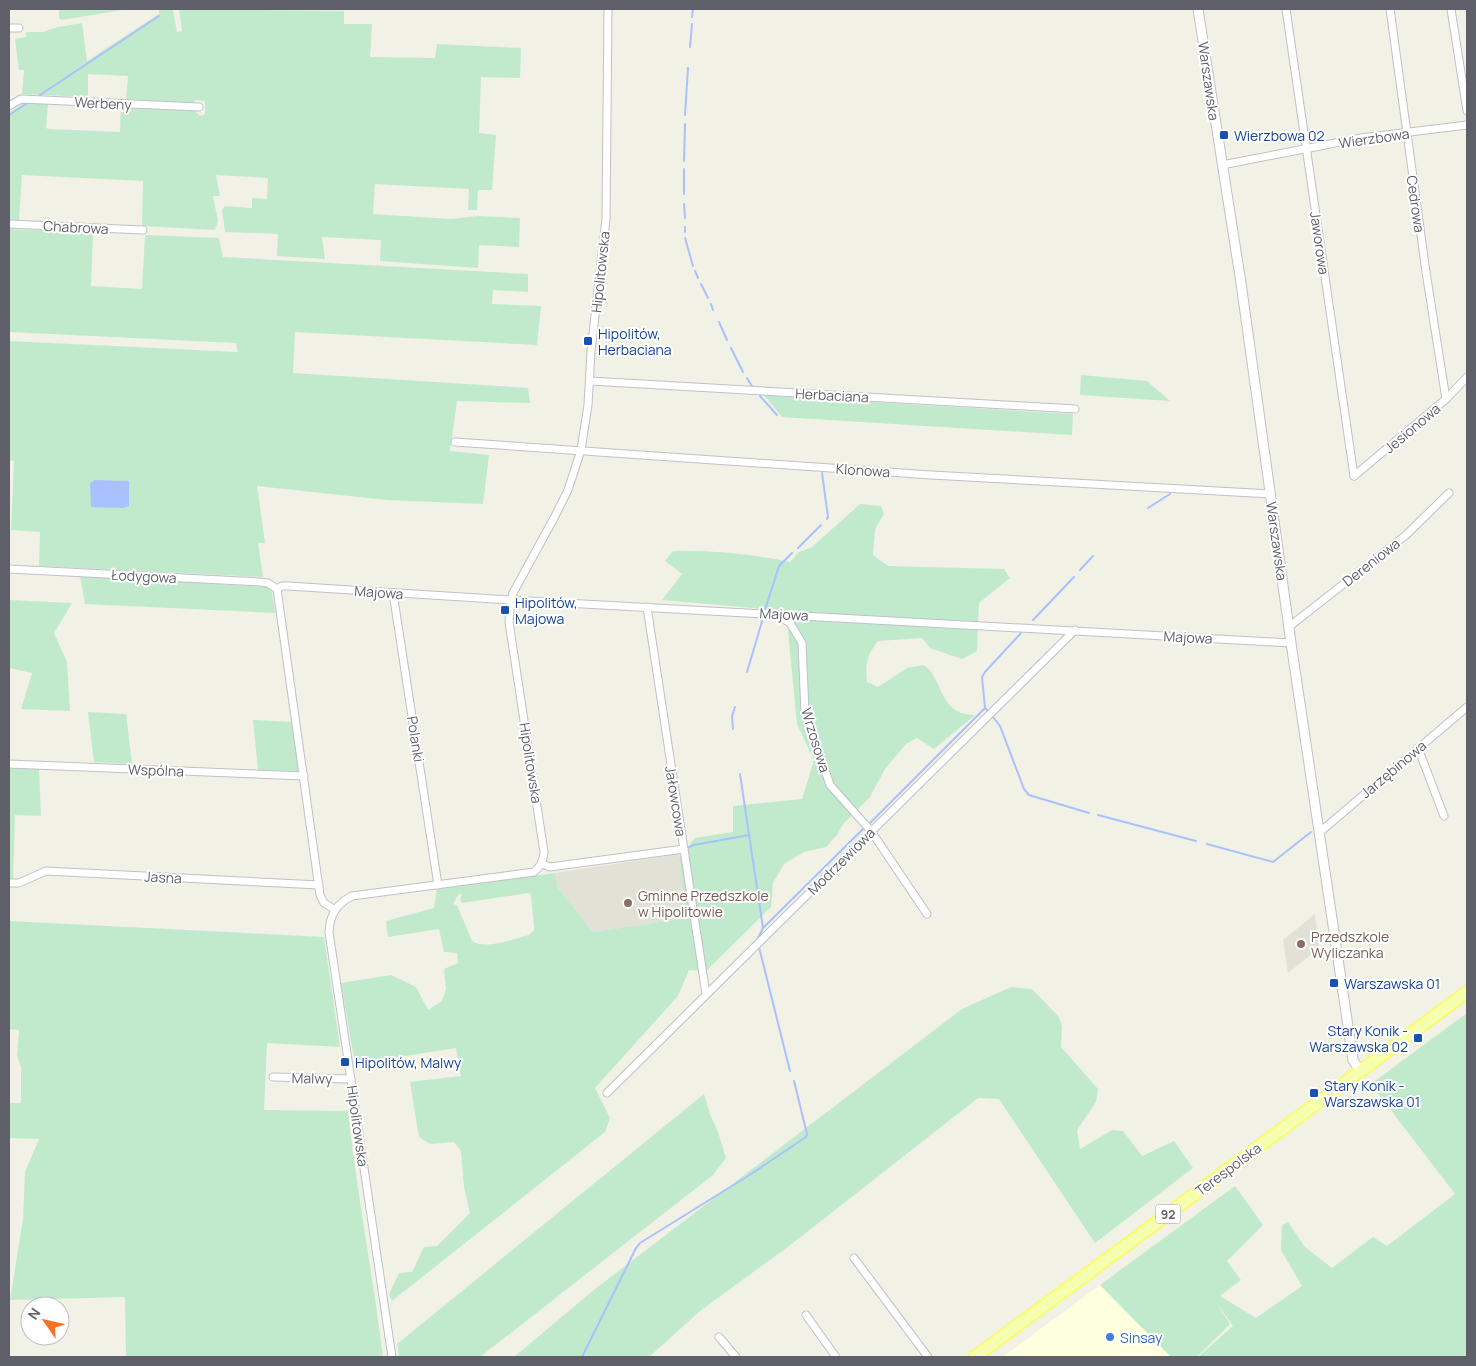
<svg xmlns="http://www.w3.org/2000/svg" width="1476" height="1366" viewBox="0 0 1476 1366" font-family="Manrope,sans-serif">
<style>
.commercial{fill:#feffde}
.education{fill:#e1e1d5}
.green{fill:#c1eacd;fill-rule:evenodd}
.water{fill:#a9c1ff}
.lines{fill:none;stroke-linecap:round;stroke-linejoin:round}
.stream{stroke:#a9c1ff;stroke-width:2}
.minor-casing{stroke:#c0c1c8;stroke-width:9}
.tertiary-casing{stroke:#c0c1c8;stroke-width:11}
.primary-casing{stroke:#fefd53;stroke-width:14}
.minor{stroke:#fff;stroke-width:7}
.tertiary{stroke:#fff;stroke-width:9}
.primary{stroke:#f6ffae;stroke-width:11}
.transit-dot{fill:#1a4fb4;stroke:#fff;stroke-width:2}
.education-dot{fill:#8d6e63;stroke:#fff;stroke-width:2}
.shop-dot{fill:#3f7fe0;stroke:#fff;stroke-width:2}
.labels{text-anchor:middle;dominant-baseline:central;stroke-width:4;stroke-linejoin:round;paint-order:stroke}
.shield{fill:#fff;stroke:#8e8f95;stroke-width:1}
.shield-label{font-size:12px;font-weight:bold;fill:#5e5f68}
.street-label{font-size:14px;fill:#5e5f68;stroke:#fff}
.transit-label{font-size:14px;fill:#164399;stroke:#fff;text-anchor:start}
.education-label{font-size:14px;fill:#785e54;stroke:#fff;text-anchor:start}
.shop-label{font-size:14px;fill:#366cbe;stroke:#fff;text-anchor:start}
</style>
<rect width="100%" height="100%" fill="#f1f1e6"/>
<polygon class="commercial" points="1100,1285 1171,1357 1003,1357"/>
<g class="education">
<polygon points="679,854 688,918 593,932 558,888 555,873"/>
<polygon points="1315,914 1319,948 1288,973 1283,940"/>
</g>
<g class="green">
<polygon points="59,9 129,9 61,20 59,18"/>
<polygon points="170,9 173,11 177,32 182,31 179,9 344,11 344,24 372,24 370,57 435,58 437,44 521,48 520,78 481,77 479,133 496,135 492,190 478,190 477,210 468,210 469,189 375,184 373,214 451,219 477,216 520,218 519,247 479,245 478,268 380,261 381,240 322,237 325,259 277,256 278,234 225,232 222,210 225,206 252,208 252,198 267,199 268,178 216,175 220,196 213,196 218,221 215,230 142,226 143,181 22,175 19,220 9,220 9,113 25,102 48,104 46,128 49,129 120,132 121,108 194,111 201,116 205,114 205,101 196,100 192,103 126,99 128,76 88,74 88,97 22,94 24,70 19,70 15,39 26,37 26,32 43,32 58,27 82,23 87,61 159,14 159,10"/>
<polygon points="9,229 93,232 91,286 142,289 145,235 219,238 223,257 528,274 528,292 493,290 492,304 541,306 537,345 295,332 293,373 528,388 530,403 457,401 450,451 489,455 483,504 386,500 257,486 265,543 258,543 263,577 39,566 40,532 11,530 14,461 9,460 9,341 238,352 236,343 9,332"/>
<polygon points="1081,375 1147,381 1170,401 1080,395"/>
<polygon points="763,394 785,397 1073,414 1072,435 782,417"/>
<path d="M860,504l21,2 3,8 -9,15 -2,26 15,11 116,3 6,9 -31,25 -2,48 -15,8 -32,-11 -8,-10 -44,3c-11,14 -13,23 -11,41l11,5 29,-19 16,-3c18,10 15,37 36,47 4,3 11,2 16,3l-41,34 -17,-11 -11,6 -21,25 -15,28 -27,27 -6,11 -11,12 -22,5 -20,12 -11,19 -2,24 -65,64 -17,-1 -11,26 -83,92 15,30 -5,14 -213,169 -3,-7 10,-21 13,-1 12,-25 13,-1 33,-33 -6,-26 -3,-36 -7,-9 -24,2 -11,-7 -9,-55 51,-6 -5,-28 -101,16 -14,-81 50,-8 25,12 12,23 14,-9 4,-12 -2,-20 14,-6 -1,-10 -13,-1 -5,-23 -51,8 -2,-16 48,-13 3,-19 118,-16 3,15 35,44 94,-14 -8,-60 16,-20 38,-6v-26l69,-7 12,-39 -17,-36 -11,-113 -124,-11 20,-26 -17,-13 8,-10c40,-1 78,3 117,11l9,-10 13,-5zM529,893l2,2 3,31v4l-5,5c-15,4 -44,15 -57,6l-15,-36 -4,-1 6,-10h3l-2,6 2,3z"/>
<polygon points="80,576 267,587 270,588 272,593 275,613 85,604"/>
<polygon points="9,600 72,603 54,633 67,662 70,711 21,709 32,673 9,668"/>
<polygon points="88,712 126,714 132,764 94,762"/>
<polygon points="253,720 292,722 299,771 258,770"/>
<polygon points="9,767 39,768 41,816 15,815 13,879 9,879"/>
<path d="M9,921l315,16 16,110 -73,-4 -3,67 84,1c9,83 25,164 35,246h-257l-1,-60 -115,3 13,-81 2,-47 14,-33 -30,-1v-35h12v-36l-4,-11 2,-26 -10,-1z"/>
<polygon points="1011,987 1032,989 1059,1017 1062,1027 1061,1047 1098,1089 1096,1102 1077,1130 1080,1149 1112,1130 1123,1131 1142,1156 1174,1141 1193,1168 1095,1243 999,1099 978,1098 793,1243 700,1311 649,1357 514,1357 595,1289 962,1009"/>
<polygon points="1467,1013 1467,1357 1198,1357 1233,1326 1216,1302 1230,1324 1197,1357 1171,1357 1100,1285 1235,1186 1263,1225 1227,1261 1241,1280 1220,1296 1256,1318 1302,1286 1281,1250 1282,1225 1288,1222 1305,1247 1332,1268 1373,1237 1387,1246 1455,1194 1371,1084"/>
<polygon points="704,1094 710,1114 718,1132 726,1158 713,1175 480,1357 399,1357 397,1344"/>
</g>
<polygon class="water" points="95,480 129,481 129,506 123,508 91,507 90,483"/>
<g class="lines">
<g class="stream">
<polyline points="692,17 693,9"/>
<polyline points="690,47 692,24"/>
<polyline points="40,95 159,16"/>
<polyline points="9,115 26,104"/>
<polyline points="685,115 688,68"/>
<polyline points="684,161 685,124"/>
<polyline points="684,169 684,194"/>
<polyline points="684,204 685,218"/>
<polyline points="685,227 685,232"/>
<polyline points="685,238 693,266"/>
<polyline points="695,271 698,278"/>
<polyline points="701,284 708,298"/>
<polyline points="711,304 713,310"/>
<polyline points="719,322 727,340"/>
<polyline points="731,348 743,372"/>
<polyline points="747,378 753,388"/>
<polyline points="760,396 777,415"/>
<polyline points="822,473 828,517 827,519"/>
<polyline points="1148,508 1170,494"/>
<polyline points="798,548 821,525"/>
<polyline points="1080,570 1093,556"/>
<polyline points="765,610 779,566 792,553"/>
<polyline points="1033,620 1074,577"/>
<polyline points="747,672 763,618"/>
<polyline points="988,711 985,708 982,677 985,672 1021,633"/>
<polyline points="993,717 1000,726 1024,789 1029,795 1089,813"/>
<polyline points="733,729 732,716 735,707"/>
<polyline points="740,774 763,928"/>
<polyline points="1098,815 1196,841"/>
<polyline points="870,823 985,708"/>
<polyline points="1207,844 1273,862 1311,832"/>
<polyline points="687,848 694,845 749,835"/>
<polyline points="757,940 763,928 863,829"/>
<polyline points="759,947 790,1071"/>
<polyline points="582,1357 636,1248 640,1243 748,1176 806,1137 807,1134 794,1081"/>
</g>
<defs>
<g id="minor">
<polyline points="1286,9 1354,476"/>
<polyline points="1390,9 1426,272 1446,399"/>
<polyline points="1451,9 1467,111"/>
<polyline points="9,28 19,28"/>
<polyline points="9,106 21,99 199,107"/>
<polyline points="1222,165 1361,138 1467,125"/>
<polyline points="9,224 143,230"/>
<polyline points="590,381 1075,409"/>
<polyline points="455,442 931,475 1271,494"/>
<polyline points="1354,476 1446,399 1467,377"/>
<polyline points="9,569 260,582 268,583 277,589"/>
<polyline points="277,589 282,586 288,586 511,600 1291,643"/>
<polyline points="277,589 320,895 324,903 334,909"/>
<polyline points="393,593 438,885"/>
<polyline points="647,607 706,994"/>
<polyline points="776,614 790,623 802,643 805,712 830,785 871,831 927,914"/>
<polyline points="1290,626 1406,535 1449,493"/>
<polyline points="1418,748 1444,816"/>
<polyline points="9,764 304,776"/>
<polyline points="1320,832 1467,707"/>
<polyline points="542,864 550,867 684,849"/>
<polyline points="9,883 19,883 46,871 319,885"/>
<polyline points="273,1077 351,1079"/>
<polyline points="607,1093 1075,630"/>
<polyline points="854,1258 928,1357"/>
<polyline points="806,1315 836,1357"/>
<polyline points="719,1337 736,1357"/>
<path d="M392,1357l-63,-425c1,-17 7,-28 23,-36l182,-24c7,-6 9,-11 10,-20l-35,-230 2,-22 2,-7 41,-75 14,-28 13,-40 7,-45 3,-54 15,-132 2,-210"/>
</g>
<polyline id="tertiary" points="1198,9 1241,283 1291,643 1352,1053 1353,1060 1360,1071"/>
<polyline id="primary" points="975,1357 1467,992"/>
</defs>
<use href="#minor" class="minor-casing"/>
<use href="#tertiary" class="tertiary-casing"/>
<use href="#primary" class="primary-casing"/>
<use href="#minor" class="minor"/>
<use href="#tertiary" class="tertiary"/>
<use href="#primary" class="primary"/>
</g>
<g class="transit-dot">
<rect x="1219" y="130" width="10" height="10" rx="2.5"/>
<rect x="583" y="336" width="10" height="10" rx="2.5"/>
<rect x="500" y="605" width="10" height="10" rx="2.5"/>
<rect x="1329" y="978" width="10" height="10" rx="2.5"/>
<rect x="1413" y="1033" width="10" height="10" rx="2.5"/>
<rect x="340" y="1057" width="10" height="10" rx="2.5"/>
<rect x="1309" y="1088" width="10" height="10" rx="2.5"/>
</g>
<g class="education-dot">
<circle cx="628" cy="903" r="5"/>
<circle cx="1301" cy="944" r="5"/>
</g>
<circle class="shop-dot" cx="1110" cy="1337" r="5"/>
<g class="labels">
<rect class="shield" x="1155.5" y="1204.5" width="25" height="19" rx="4"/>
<g class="shield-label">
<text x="1168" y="1214">92</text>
</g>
<g class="street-label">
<text transform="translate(1209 81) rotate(82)">Warszawska</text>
<text transform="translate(103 103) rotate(3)">Werbeny</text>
<text transform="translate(1374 138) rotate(-8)">Wierzbowa</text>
<text transform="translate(1416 204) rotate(82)">Cedrowa</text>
<text transform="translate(76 227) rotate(3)">Chabrowa</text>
<text transform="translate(1320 243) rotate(82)">Jaworowa</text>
<text transform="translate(600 272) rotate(-84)">Hipolitowska</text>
<text transform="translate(832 395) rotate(3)">Herbaciana</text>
<text transform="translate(1412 428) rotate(-40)">Jesionowa</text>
<text transform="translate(863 470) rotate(4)">Klonowa</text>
<text transform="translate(1277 541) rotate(82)">Warszawska</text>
<text transform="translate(1371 562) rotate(-38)">Dereniowa</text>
<text transform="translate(144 576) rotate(3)">Łodygowa</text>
<text transform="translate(379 592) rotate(4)">Majowa</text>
<text transform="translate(784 614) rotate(3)">Majowa</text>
<text transform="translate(1188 637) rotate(3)">Majowa</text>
<text transform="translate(416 739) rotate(81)">Polanki</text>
<text transform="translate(816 740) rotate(73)">Wrzosowa</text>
<text transform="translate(531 763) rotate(81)">Hipolitowska</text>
<text transform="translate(1393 769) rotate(-40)">Jarzębinowa</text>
<text transform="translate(156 770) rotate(2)">Wspólna</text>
<text transform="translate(676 801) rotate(81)">Jałowcowa</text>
<text transform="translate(841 861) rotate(-45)">Modrzewiowa</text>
<text transform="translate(163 877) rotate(3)">Jasna</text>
<text transform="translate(312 1078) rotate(1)">Malwy</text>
<text transform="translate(358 1126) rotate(82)">Hipolitowska</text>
<text transform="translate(1228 1169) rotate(-37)">Terespolska</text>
</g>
<g class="transit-label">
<text x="1234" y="135">Wierzbowa 02</text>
<text x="598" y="333">Hipolitów,<tspan x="598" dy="16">Herbaciana</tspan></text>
<text x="515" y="602">Hipolitów,<tspan x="515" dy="16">Majowa</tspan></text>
<text x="1344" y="983">Warszawska 01</text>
<text x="1408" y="1030" text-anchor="end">Stary Konik -<tspan x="1408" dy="16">Warszawska 02</tspan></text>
<text x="355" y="1062">Hipolitów, Malwy</text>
<text x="1324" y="1085">Stary Konik -<tspan x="1324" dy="16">Warszawska 01</tspan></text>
</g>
<g class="education-label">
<text x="638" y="895">Gminne Przedszkole<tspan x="638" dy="16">w Hipolitowie</tspan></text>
<text x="1311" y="936">Przedszkole<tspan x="1311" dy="16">Wyliczanka</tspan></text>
</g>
<g class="shop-label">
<text x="1120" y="1337">Sinsay</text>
</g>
</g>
<rect width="1476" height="1366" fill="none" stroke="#5e5f68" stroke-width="20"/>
<g transform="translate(45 1321) rotate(304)"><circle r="24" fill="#ffffff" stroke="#bfbfc3"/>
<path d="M0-4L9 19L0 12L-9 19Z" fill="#f97025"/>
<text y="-8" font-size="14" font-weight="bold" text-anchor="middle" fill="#5e5f68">N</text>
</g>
</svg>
